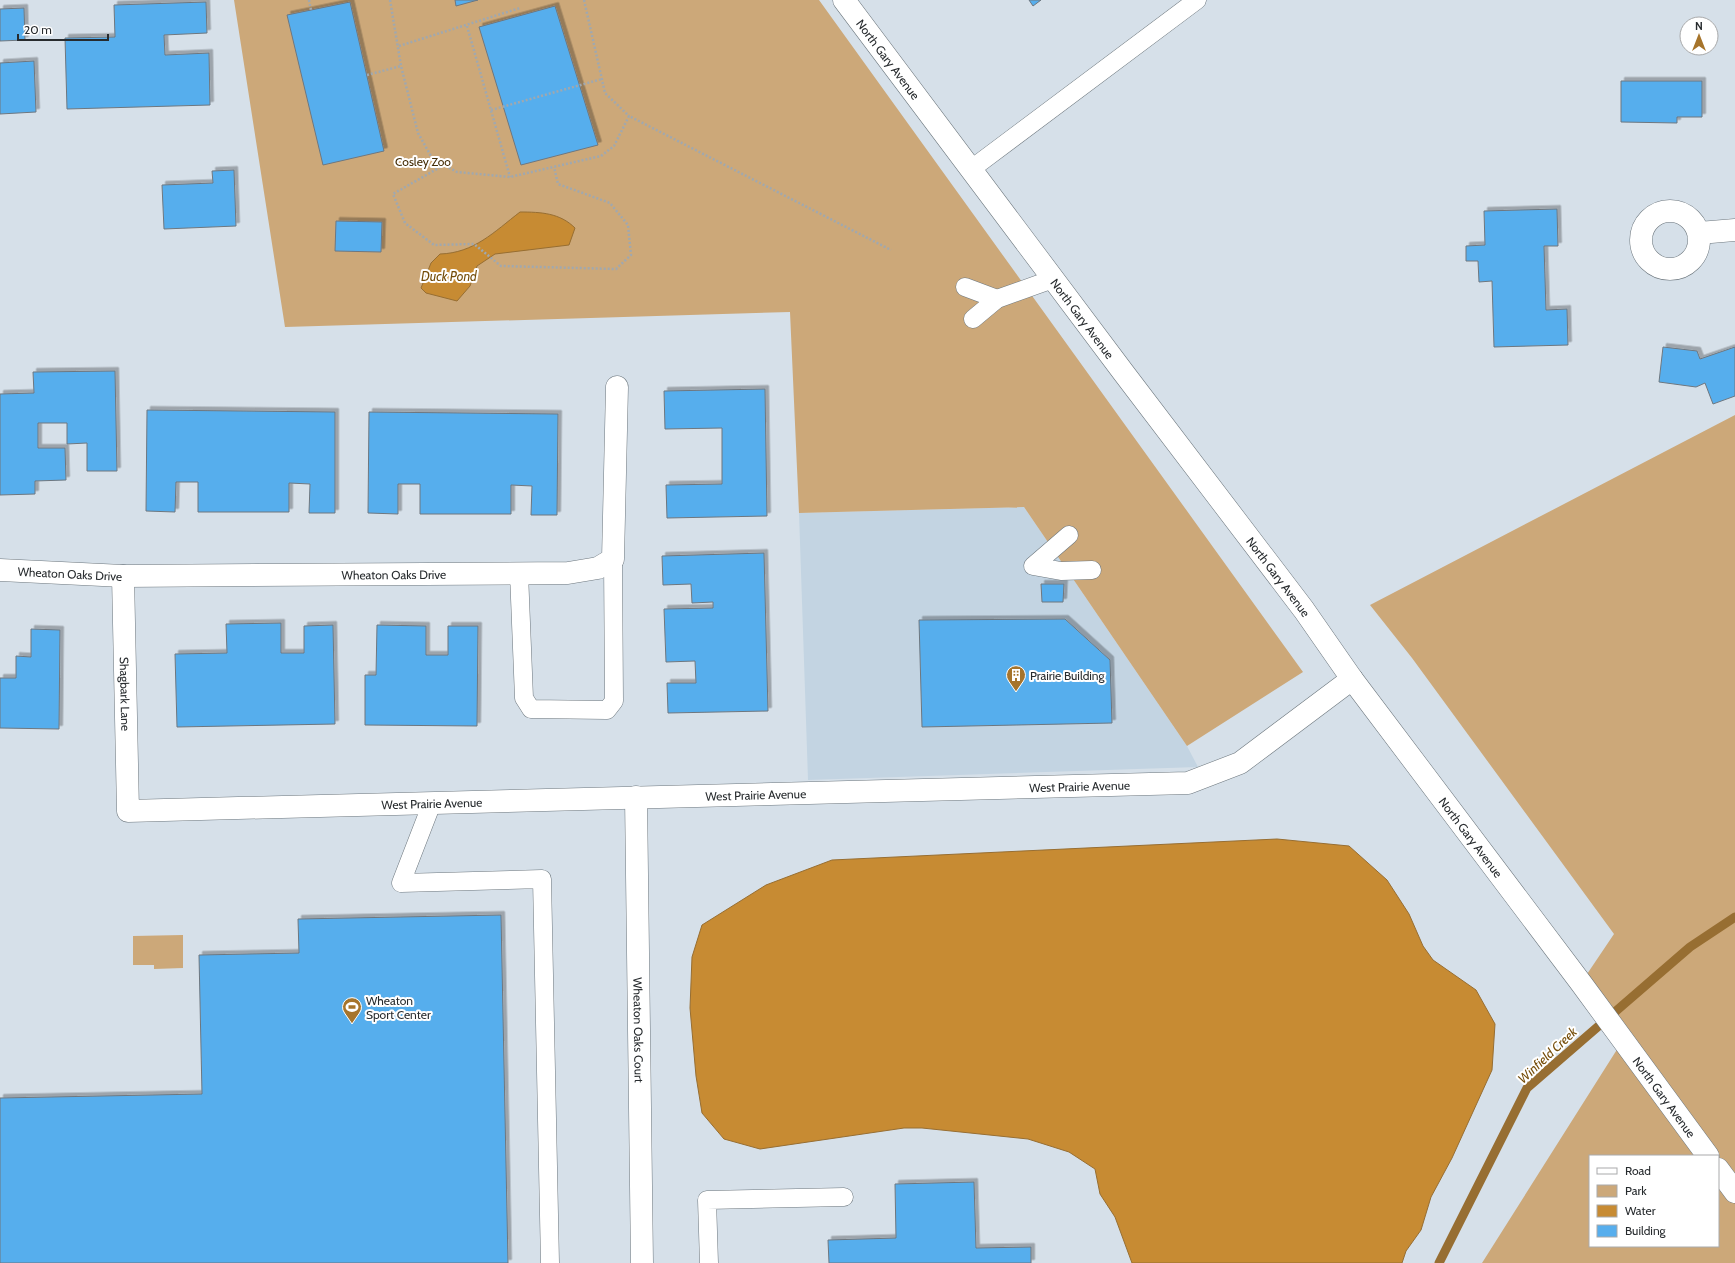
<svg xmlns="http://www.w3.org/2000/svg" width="1735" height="1263" viewBox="0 0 1735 1263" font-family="Cabin,sans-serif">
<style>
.built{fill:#c3d4e2}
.green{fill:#cca879;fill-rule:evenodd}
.water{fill:#c78b33;stroke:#976e32}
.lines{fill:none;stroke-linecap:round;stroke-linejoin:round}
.stream{stroke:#976e32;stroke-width:9}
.building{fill:#57aeed;stroke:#6e777f;filter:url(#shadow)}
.service-casing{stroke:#6d777e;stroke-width:19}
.minor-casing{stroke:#6d777e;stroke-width:23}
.tertiary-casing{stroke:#6d777e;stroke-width:23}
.path{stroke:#a0a8af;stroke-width:2.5;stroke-dasharray:2 2;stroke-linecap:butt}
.service{stroke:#fff;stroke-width:18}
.minor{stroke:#fff;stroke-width:22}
.tertiary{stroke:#fff;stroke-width:22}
.labels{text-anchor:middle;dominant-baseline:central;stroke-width:4;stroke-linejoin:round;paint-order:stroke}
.street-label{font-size:12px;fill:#272b2e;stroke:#fff}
.park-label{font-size:12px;fill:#422a03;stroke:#fff}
.poi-label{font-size:12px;fill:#272b2e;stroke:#fff;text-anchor:start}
.water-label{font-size:13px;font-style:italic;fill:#754d09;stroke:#fff}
</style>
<defs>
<filter id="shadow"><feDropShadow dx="3.5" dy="-3.5" stdDeviation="0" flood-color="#0004"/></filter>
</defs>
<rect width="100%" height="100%" fill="#d6e0e9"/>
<polygon class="built" points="1024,507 1187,746 1198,767 808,780 799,513"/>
<g class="green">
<polygon points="234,0 819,0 1303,672 1187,746 1024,507 799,513 790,312 285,327"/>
<path d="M1735,415v848h-253l141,-223 -42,-57 33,-49 -202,-276 -42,-53zM1590,1156h128v90h-128z"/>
<polygon points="183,935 183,968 154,969 154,965 133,965 133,936"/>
</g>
<g class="water">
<path d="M520,212c21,0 40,1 55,16l-6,17 -74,9 -18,12 -7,20 -13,15 -31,-8 -5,-5 10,-25 9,-9c34,-1 54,-22 80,-42z"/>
<polygon points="1277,839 1349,846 1387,880 1409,914 1423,946 1433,960 1476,990 1495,1024 1492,1070 1452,1158 1431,1197 1421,1230 1406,1251 1402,1263 1132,1263 1115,1217 1100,1194 1095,1169 1069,1152 1028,1139 922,1128 904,1128 760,1149 724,1139 702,1113 696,1076 690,1008 692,957 702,925 766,885 832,860"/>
</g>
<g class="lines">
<polyline class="stream" points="1439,1263 1527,1088 1690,947 1735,917"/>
</g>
<g class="building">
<polygon points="455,0 478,0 456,6"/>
<polygon points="1029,0 1041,0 1033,6"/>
<polygon points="206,2 207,33 164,35 165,55 209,53 210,105 67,109 65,38 115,37 114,5"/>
<polygon points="350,2 384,151 323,165 287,15"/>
<polygon points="555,6 598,145 521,165 479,27"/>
<polygon points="24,8 25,40 0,41 0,9"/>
<polygon points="34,61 36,112 0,114 0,63"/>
<polygon points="1621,81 1702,81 1702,117 1677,117 1677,123 1621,122"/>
<polygon points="234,170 236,226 164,229 162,185 213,183 212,171"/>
<polygon points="1557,209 1558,246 1544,246 1546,310 1567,309 1568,345 1494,347 1492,281 1479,282 1478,261 1466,261 1466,246 1485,245 1484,211"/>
<polygon points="336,221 382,222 381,252 335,251"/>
<polygon points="1663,347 1697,351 1700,359 1735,347 1735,396 1713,404 1705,383 1696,387 1659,382"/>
<polygon points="115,371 117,471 87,471 87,443 67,444 67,423 38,423 38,448 65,448 66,480 35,481 35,494 0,495 0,394 34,393 33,372"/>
<polygon points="765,389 767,516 667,518 666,485 722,484 722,428 665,429 664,391"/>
<polygon points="147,410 335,412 335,513 309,513 310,484 289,483 289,512 198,512 198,482 176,482 175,512 146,511"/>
<polygon points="369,412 558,414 557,515 531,515 532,486 511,485 511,514 420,514 420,484 398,484 398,514 368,513"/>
<polygon points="764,553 768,711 668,713 667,683 696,683 695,661 666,662 664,609 713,608 713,602 692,603 691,584 663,585 662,556"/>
<polygon points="1041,584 1064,584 1063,602 1042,602"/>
<polygon points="1065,619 1110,660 1112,723 922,727 919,620"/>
<polygon points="281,623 281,653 304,653 304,626 333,625 335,724 177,727 175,654 227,653 226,624"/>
<polygon points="377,625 426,626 426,655 448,655 448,626 478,626 477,726 365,725 365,675 376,675"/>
<polygon points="31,629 60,630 59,729 0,728 0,678 16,678 16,656 31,657"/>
<polygon points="501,915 508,1263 0,1263 0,1098 202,1094 199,955 299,953 298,919"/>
<polygon points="974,1182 976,1248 1031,1247 1031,1263 829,1263 828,1240 896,1238 895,1184"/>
</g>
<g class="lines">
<defs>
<g id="service">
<polyline points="970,170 1197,0"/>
<polyline points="965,287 997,299"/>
<polyline points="973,319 997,299 1053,279"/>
<polyline points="1069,535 1033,566 1061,571 1092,570"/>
<polyline points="519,573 524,698 531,709 607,710 614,701 613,559"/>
<polyline points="432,803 401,883 542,879 550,1263"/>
<polyline points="709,1263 707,1200 844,1197"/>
</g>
<g id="minor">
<circle cx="1670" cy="240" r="29"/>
<polyline points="1699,233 1735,230"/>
<path id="s1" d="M0,570l123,6 445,-3 30,-5 15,-9 4,-172"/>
<path id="s2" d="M123,576l5,235 1060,-28 52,-20 112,-84"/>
<path id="s3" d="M636,797l6,466"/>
</g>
<g id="tertiary">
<path id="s4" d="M844,0l279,372 181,238 48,69 229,304 127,173"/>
<polyline points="1718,1169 1735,1192"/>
</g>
</defs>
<use href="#service" class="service-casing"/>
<use href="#minor" class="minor-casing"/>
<use href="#tertiary" class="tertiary-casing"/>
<g class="path">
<polyline points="309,0 311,10"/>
<polyline points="390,0 401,66 418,133 432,158 457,172 510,177 601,156 614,146 629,116 891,250"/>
<polyline points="584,0 605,93 629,116"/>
<polyline points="467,26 510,177"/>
<polyline points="399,46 520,8"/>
<polyline points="367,75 401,66"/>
<polyline points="491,110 602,79"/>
<polyline points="444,165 393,194 405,223 434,245 474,244 501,266 616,269 631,255 628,225 610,203 558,184 554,167"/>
</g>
<use href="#service" class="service"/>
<use href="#minor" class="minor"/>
<use href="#tertiary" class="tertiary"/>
</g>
<defs>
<symbol id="building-pin" viewBox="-11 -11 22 30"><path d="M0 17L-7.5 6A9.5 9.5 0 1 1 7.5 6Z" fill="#a6742b" stroke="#fff"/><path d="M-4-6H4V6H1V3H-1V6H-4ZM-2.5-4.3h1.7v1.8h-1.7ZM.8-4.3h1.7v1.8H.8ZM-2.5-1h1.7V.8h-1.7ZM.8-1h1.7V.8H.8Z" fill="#fff"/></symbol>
<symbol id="stadium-pin" viewBox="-11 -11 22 30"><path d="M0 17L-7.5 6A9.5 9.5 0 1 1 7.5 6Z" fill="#a6742b" stroke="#fff"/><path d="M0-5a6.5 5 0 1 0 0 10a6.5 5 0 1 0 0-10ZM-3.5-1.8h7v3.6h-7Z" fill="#fff"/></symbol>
</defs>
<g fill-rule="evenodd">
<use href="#building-pin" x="1005" y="664" width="22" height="30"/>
<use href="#stadium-pin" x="341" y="996" width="22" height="30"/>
</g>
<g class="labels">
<g class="street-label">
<text stroke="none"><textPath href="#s4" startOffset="74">North Gary Avenue</textPath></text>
<text stroke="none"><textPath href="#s4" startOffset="398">North Gary Avenue</textPath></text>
<text stroke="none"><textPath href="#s1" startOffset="70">Wheaton Oaks Drive</textPath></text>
<text stroke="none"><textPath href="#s1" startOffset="394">Wheaton Oaks Drive</textPath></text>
<text stroke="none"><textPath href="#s4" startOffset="722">North Gary Avenue</textPath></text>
<text stroke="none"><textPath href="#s2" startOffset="118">Shagbark Lane</textPath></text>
<text stroke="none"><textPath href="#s2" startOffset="1187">West Prairie Avenue</textPath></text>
<text stroke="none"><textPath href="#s2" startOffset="863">West Prairie Avenue</textPath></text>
<text stroke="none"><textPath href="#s2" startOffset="539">West Prairie Avenue</textPath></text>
<text stroke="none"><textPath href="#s4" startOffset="1046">North Gary Avenue</textPath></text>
<text stroke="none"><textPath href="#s3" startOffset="233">Wheaton Oaks Court</textPath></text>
<text stroke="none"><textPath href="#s4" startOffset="1370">North Gary Avenue</textPath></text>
</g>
<g class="park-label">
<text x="423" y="161">Cosley Zoo</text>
</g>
<g class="poi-label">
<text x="1030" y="675">Prairie Building</text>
<text x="366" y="1000">Wheaton<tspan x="366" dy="14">Sport Center</tspan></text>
</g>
<g class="water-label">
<text x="449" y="276">Duck Pond</text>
<text transform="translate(1547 1055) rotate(-43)">Winfield Creek</text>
</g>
</g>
<rect x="1589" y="1155" width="130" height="92" fill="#ffffff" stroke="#a9aaab"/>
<rect x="1597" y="1168" width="20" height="6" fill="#ffffff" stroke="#a9aaab"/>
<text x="1625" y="1175" font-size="12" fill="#272b2e">Road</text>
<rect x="1597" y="1185" width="20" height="12" fill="#cca879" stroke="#a9aaab"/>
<text x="1625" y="1195" font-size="12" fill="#272b2e">Park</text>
<rect x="1597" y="1205" width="20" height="12" fill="#c78b33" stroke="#a9aaab"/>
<text x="1625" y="1215" font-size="12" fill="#272b2e">Water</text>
<rect x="1597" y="1225" width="20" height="12" fill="#57aeed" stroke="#a9aaab"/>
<text x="1625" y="1235" font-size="12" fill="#272b2e">Building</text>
<g transform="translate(1699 36)"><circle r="19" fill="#ffffff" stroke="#a9aaab"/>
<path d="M0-3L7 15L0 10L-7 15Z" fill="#a6742b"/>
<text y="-6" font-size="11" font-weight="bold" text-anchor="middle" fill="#272b2e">N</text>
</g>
<path d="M18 34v6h90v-6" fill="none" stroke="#272b2e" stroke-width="2"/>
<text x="24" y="34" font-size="12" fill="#272b2e" stroke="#ffffff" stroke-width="3" paint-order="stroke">20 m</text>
</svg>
